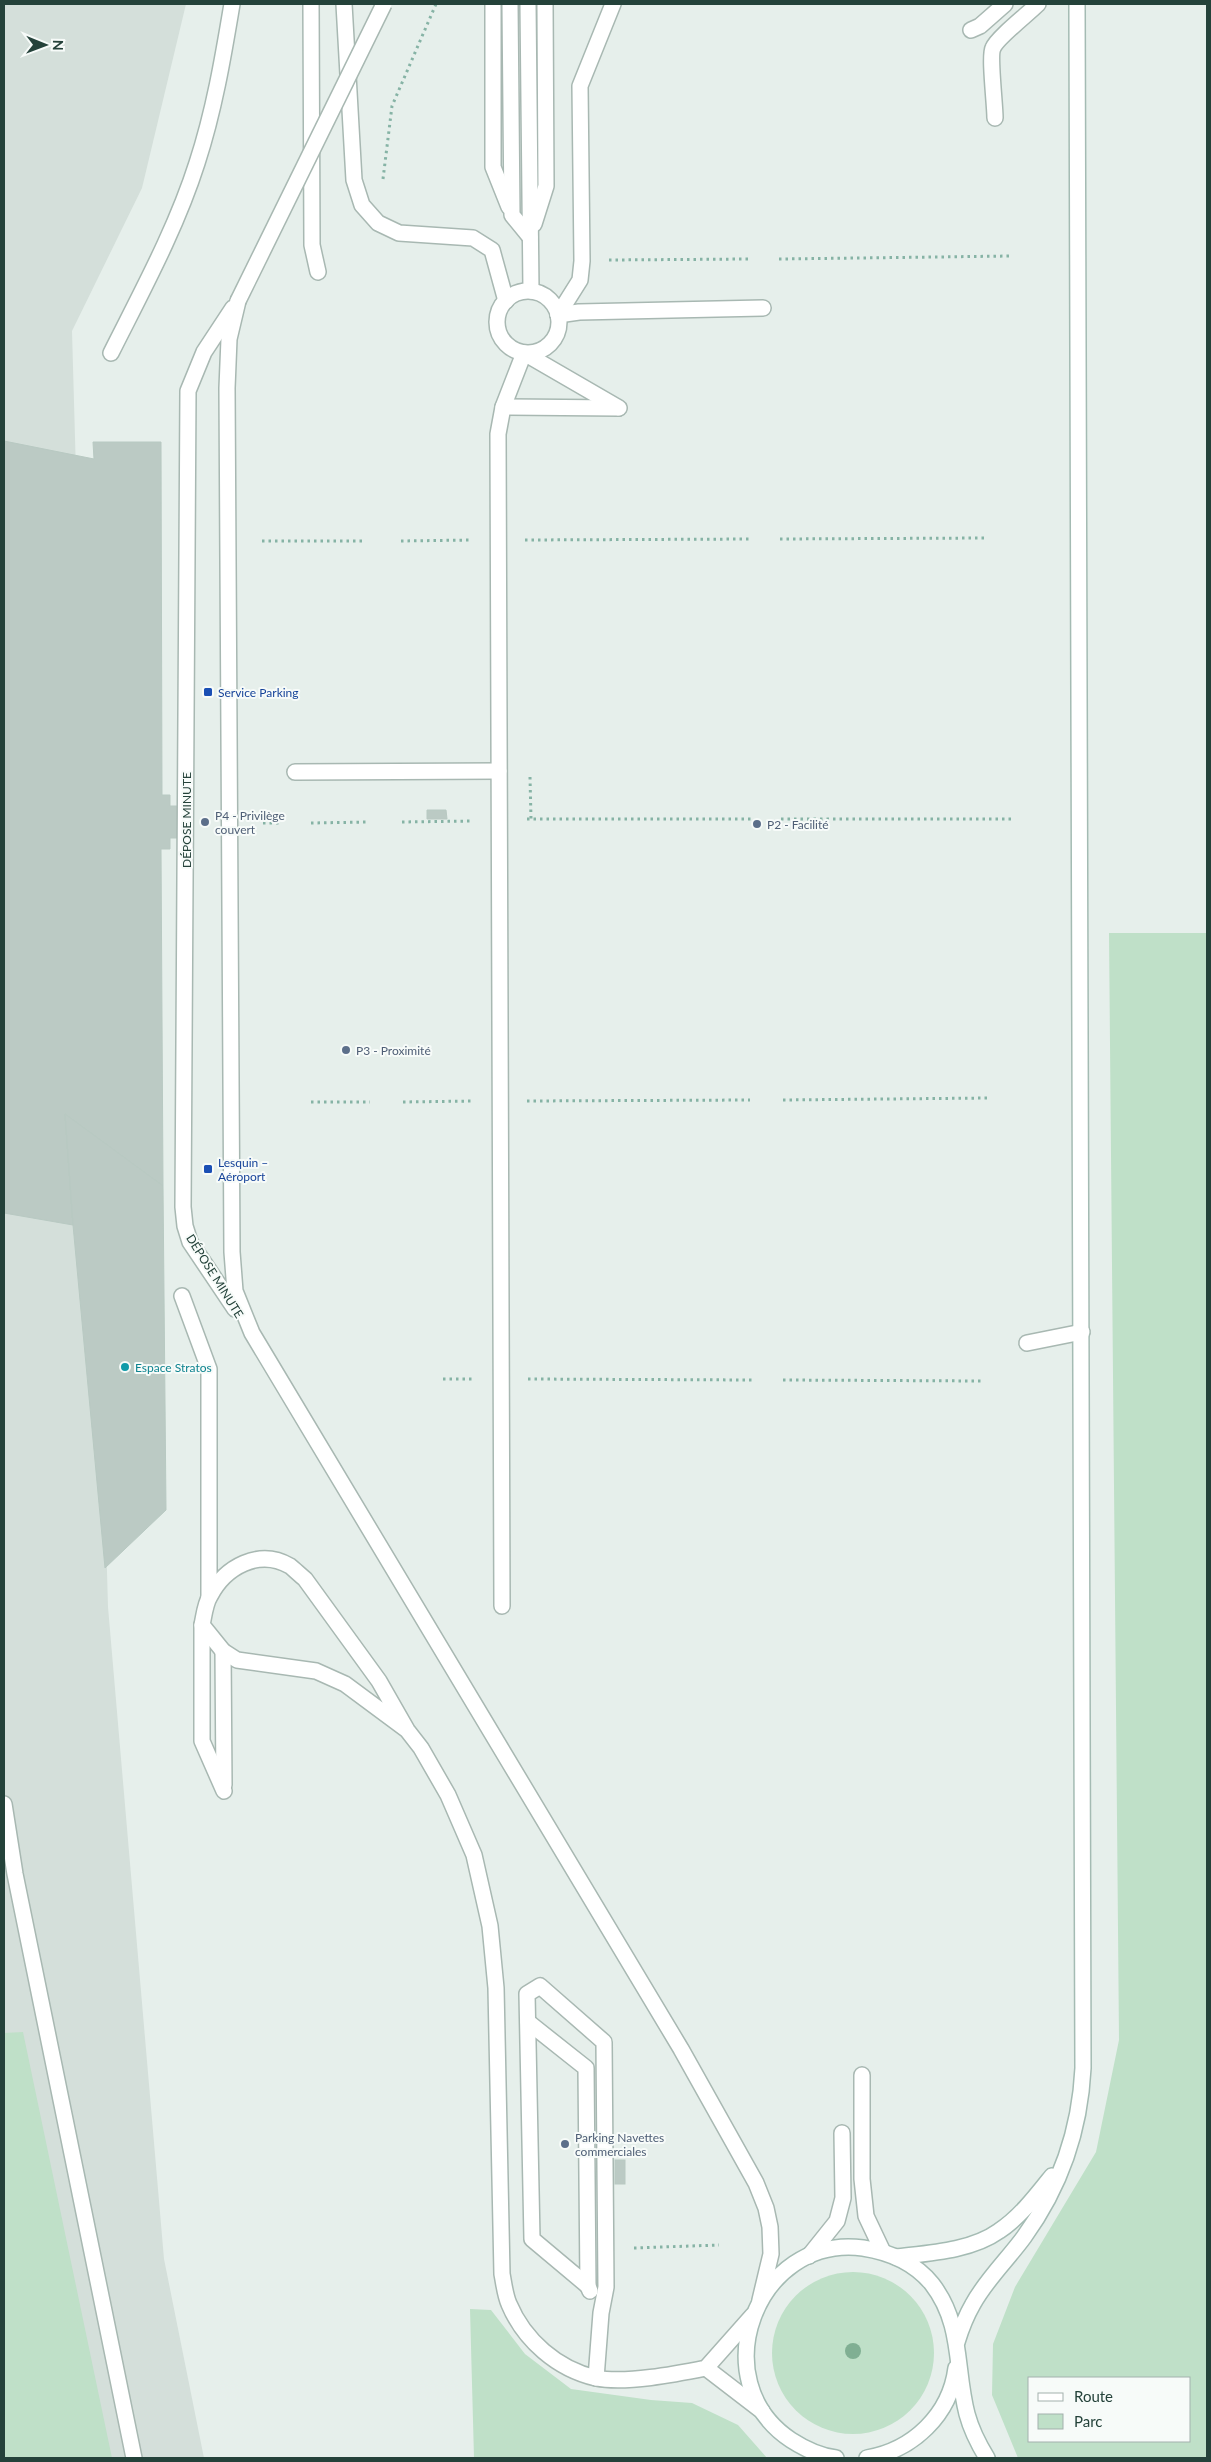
<svg xmlns="http://www.w3.org/2000/svg" width="1211" height="2462" viewBox="0 0 1211 2462" font-family="Lato,sans-serif">
<style>
.built{fill:#d4dfda}
.green{fill:#bfe0c8;fill-rule:evenodd}
.building{fill:#bbcac4;stroke:#b8c9c2}
.lines{fill:none;stroke-linecap:round;stroke-linejoin:round}
.lane-casing{stroke:#a8b8b2;stroke-width:18}
.street-casing{stroke:#a8b8b2;stroke-width:18}
.secondary-casing{stroke:#a4bbb3;stroke-width:18}
.path{stroke:#86b3a5;stroke-width:3;stroke-dasharray:2.5 4;stroke-linecap:butt}
.lane{stroke:#fff;stroke-width:15}
.street{stroke:#fff;stroke-width:15}
.secondary{stroke:#fff;stroke-width:15}
.lane-bridge-casing{stroke:#a8b8b2;stroke-width:18;stroke-linecap:butt}
.lane-bridge{stroke:#fff;stroke-width:15}
.tree{fill:#80af93}
.transit-dot{fill:#1a4fb4;stroke:#f7fbf9;stroke-width:2}
.service-dot{fill:#5c6f8a;stroke:#f7fbf9;stroke-width:2}
.culture-dot{fill:#0f9aa8;stroke:#f7fbf9;stroke-width:2}
.labels{text-anchor:middle;dominant-baseline:central;stroke-width:4;stroke-linejoin:round;paint-order:stroke}
.transit-label{font-size:12px;fill:#164399;stroke:#f7fbf9;text-anchor:start}
.service-label{font-size:12px;fill:#4e5e75;stroke:#f7fbf9;text-anchor:start}
.street-label{font-size:12px;fill:#24423a;stroke:#f7fbf9}
.culture-label{font-size:12px;fill:#0d838f;stroke:#f7fbf9;text-anchor:start}
</style>
<rect width="100%" height="100%" fill="#e6efeb"/>
<polygon class="built" points="4,4 186,4 142,188 72,331 108,1607 164,2259 204,2458 4,2458"/>
<g class="green">
<path d="M1109,933h98v1525h-189l-26,-63 1,-51 22,-57 81,-135 23,-112zM1030,2378h160v63h-160z"/>
<polygon points="23,2032 112,2458 4,2458 4,2033"/>
<circle cx="853" cy="2353" r="81"/>
<polygon points="470,2309 491,2310 525,2354 571,2389 651,2400 692,2403 738,2425 767,2458 474,2458"/>
</g>
<g class="building">
<polygon points="4,441 94,459 93,442 161,442 162,795 170,795 170,806 180,806 180,838 170,838 170,849 161,849 163,1186 65,1114 73,1225 4,1213"/>
<polygon points="427,810 446,810 447,819 427,819"/>
<polygon points="65,1114 163,1186 166,1510 105,1568 73,1225"/>
<rect x="615" y="2160" width="10" height="24"/>
</g>
<g class="lines">
<defs>
<g id="lane">
<polyline points="311,4 312,245 318,272"/>
<polyline points="344,4 354,180 362,205 378,223 399,233 473,238 492,250 506,301"/>
<polyline points="493,4 493,167 509,207"/>
<polyline points="510,4 512,215 530,237"/>
<polyline points="528,4 531,291"/>
<polyline points="971,30 980,26 1005,4"/>
<path d="M995,118c0,-14 -6,-62 -2,-70 4,-10 36,-35 45,-44"/>
<polyline points="534,224 546,186 545,4"/>
<circle cx="528" cy="322" r="31"/>
<polyline points="238,301 229,339 227,388 232,1252 235,1291 252,1333 681,2049 756,2183 766,2208 770,2227 771,2254 760,2300"/>
<polyline points="233,308 204,352 188,391 183,1207 185,1226 190,1242 235,1309"/>
<polyline points="558,315 580,280 582,261 580,86 613,4"/>
<polyline points="558,315 579,312 763,308"/>
<path d="M111,353c31,-62 65,-124 86,-190 17,-52 26,-105 35,-159"/>
<polyline points="503,407 618,408"/>
<polyline points="295,772 499,771"/>
<polyline points="182,1296 209,1369 209,1597"/>
<polyline points="1027,1343 1082,1332"/>
<polyline points="502,1606 498,434 503,407 524,353 619,408"/>
<polyline points="202,1625 202,1741 224,1791"/>
<polyline points="223,1651 224,1785"/>
<polyline points="4,1804 15,1874 134,2458"/>
<polyline points="528,2022 586,2068 588,2286 590,2291"/>
<polyline points="862,2075 862,2179 866,2216 883,2252"/>
<polyline points="809,2256 837,2221 843,2198 842,2133"/>
<polyline points="588,2286 532,2239 527,1994 540,1986 604,2042 606,2287 601,2313 596,2378"/>
</g>
<g id="street">
<path d="M407,1730l-62,-46 -29,-13 -79,-11 -14,-9 -21,-26c2,-9 3,-21 8,-29 15,-29 49,-48 80,-30 5,4 10,9 15,13l74,102 28,49 14,18 27,47 26,60 16,71 6,62 6,286c2,10 3,21 7,30 15,36 48,65 87,74 29,6 80,-4 110,-10l47,-53"/>
<polyline points="706,2368 762,2411"/>
</g>
<g id="secondary">
<path d="M896,2257c33,-4 75,-6 103,-26 21,-14 37,-35 53,-55"/>
<path d="M957,2342c4,-13 9,-26 16,-38 13,-24 35,-45 51,-67 37,-51 56,-107 59,-169l-6,-2064"/>
<path d="M836,2458c-16,-2 -31,-9 -45,-18 -89,-59 -35,-206 72,-192 26,4 52,15 69,36 31,40 23,84 35,130 4,15 12,31 20,44"/>
<path d="M867,2458c46,-8 83,-43 89,-90"/>
</g>
</defs>
<use href="#lane" class="lane-casing"/>
<use href="#street" class="street-casing"/>
<use href="#secondary" class="secondary-casing"/>
<g class="path">
<polyline points="383,179 392,106 436,4"/>
<polyline points="779,259 1012,256"/>
<polyline points="609,260 749,259"/>
<polyline points="780,539 987,538"/>
<polyline points="525,540 751,539"/>
<polyline points="262,541 366,541"/>
<polyline points="401,541 472,540"/>
<polyline points="530,777 531,819"/>
<polyline points="527,819 753,819"/>
<polyline points="781,819 1014,819"/>
<polyline points="402,822 472,821"/>
<polyline points="263,823 281,823"/>
<polyline points="311,823 368,822"/>
<polyline points="783,1100 987,1098"/>
<polyline points="527,1101 750,1100"/>
<polyline points="311,1102 370,1102"/>
<polyline points="403,1102 473,1101"/>
<polyline points="443,1379 475,1379"/>
<polyline points="528,1379 753,1380"/>
<polyline points="783,1380 982,1381"/>
<polyline points="634,2248 719,2245"/>
</g>
<use href="#lane" class="lane"/>
<use href="#street" class="street"/>
<use href="#secondary" class="secondary"/>
<defs>
<polyline id="lane-bridge" points="238,301 384,4"/>
</defs>
<use href="#lane-bridge" class="lane-bridge-casing"/>
<use href="#lane-bridge" class="lane-bridge"/>
</g>
<circle class="tree" cx="853" cy="2351" r="8"/>
<g class="transit-dot">
<rect x="203" y="687" width="10" height="10" rx="2.5"/>
<rect x="203" y="1164" width="10" height="10" rx="2.5"/>
</g>
<g class="service-dot">
<circle cx="205" cy="822" r="5"/>
<circle cx="757" cy="824" r="5"/>
<circle cx="346" cy="1050" r="5"/>
<circle cx="565" cy="2144" r="5"/>
</g>
<circle class="culture-dot" cx="125" cy="1367" r="5"/>
<g class="labels">
<g class="transit-label">
<text x="218" y="692">Service Parking</text>
<text x="218" y="1162">Lesquin –<tspan x="218" dy="14">Aéroport</tspan></text>
</g>
<g class="service-label">
<text x="215" y="815">P4 - Privilège<tspan x="215" dy="14">couvert</tspan></text>
<text x="767" y="824">P2 - Facilité</text>
<text x="356" y="1050">P3 - Proximité</text>
<text x="575" y="2137">Parking Navettes<tspan x="575" dy="14">commerciales</tspan></text>
</g>
<g class="street-label">
<text transform="translate(186 820) rotate(-90)">DÉPOSE MINUTE</text>
<text transform="translate(215 1276) rotate(58)">DÉPOSE MINUTE</text>
</g>
<g class="culture-label">
<text x="135" y="1367">Espace Stratos</text>
</g>
</g>
<rect width="1211" height="2462" fill="none" stroke="#24423a" stroke-width="10"/>
<rect x="1028" y="2377" width="162" height="65" fill="#f7fbf9" stroke="#a3b1ad"/>
<rect x="1038" y="2393" width="25" height="8" fill="#ffffff" stroke="#a3b1ad"/>
<text x="1074" y="2402" font-size="15" fill="#24423a">Route</text>
<rect x="1038" y="2414" width="25" height="15" fill="#bfe0c8" stroke="#a3b1ad"/>
<text x="1074" y="2427" font-size="15" fill="#24423a">Parc</text>
<g transform="translate(45 45) rotate(91)" stroke="#f7fbf9" stroke-width="4" paint-order="stroke">
<path d="M0-4L9 19L0 12L-9 19Z" fill="#24423a"/>
<text y="-8" font-size="14" font-weight="bold" text-anchor="middle" fill="#24423a">N</text>
</g>
</svg>
